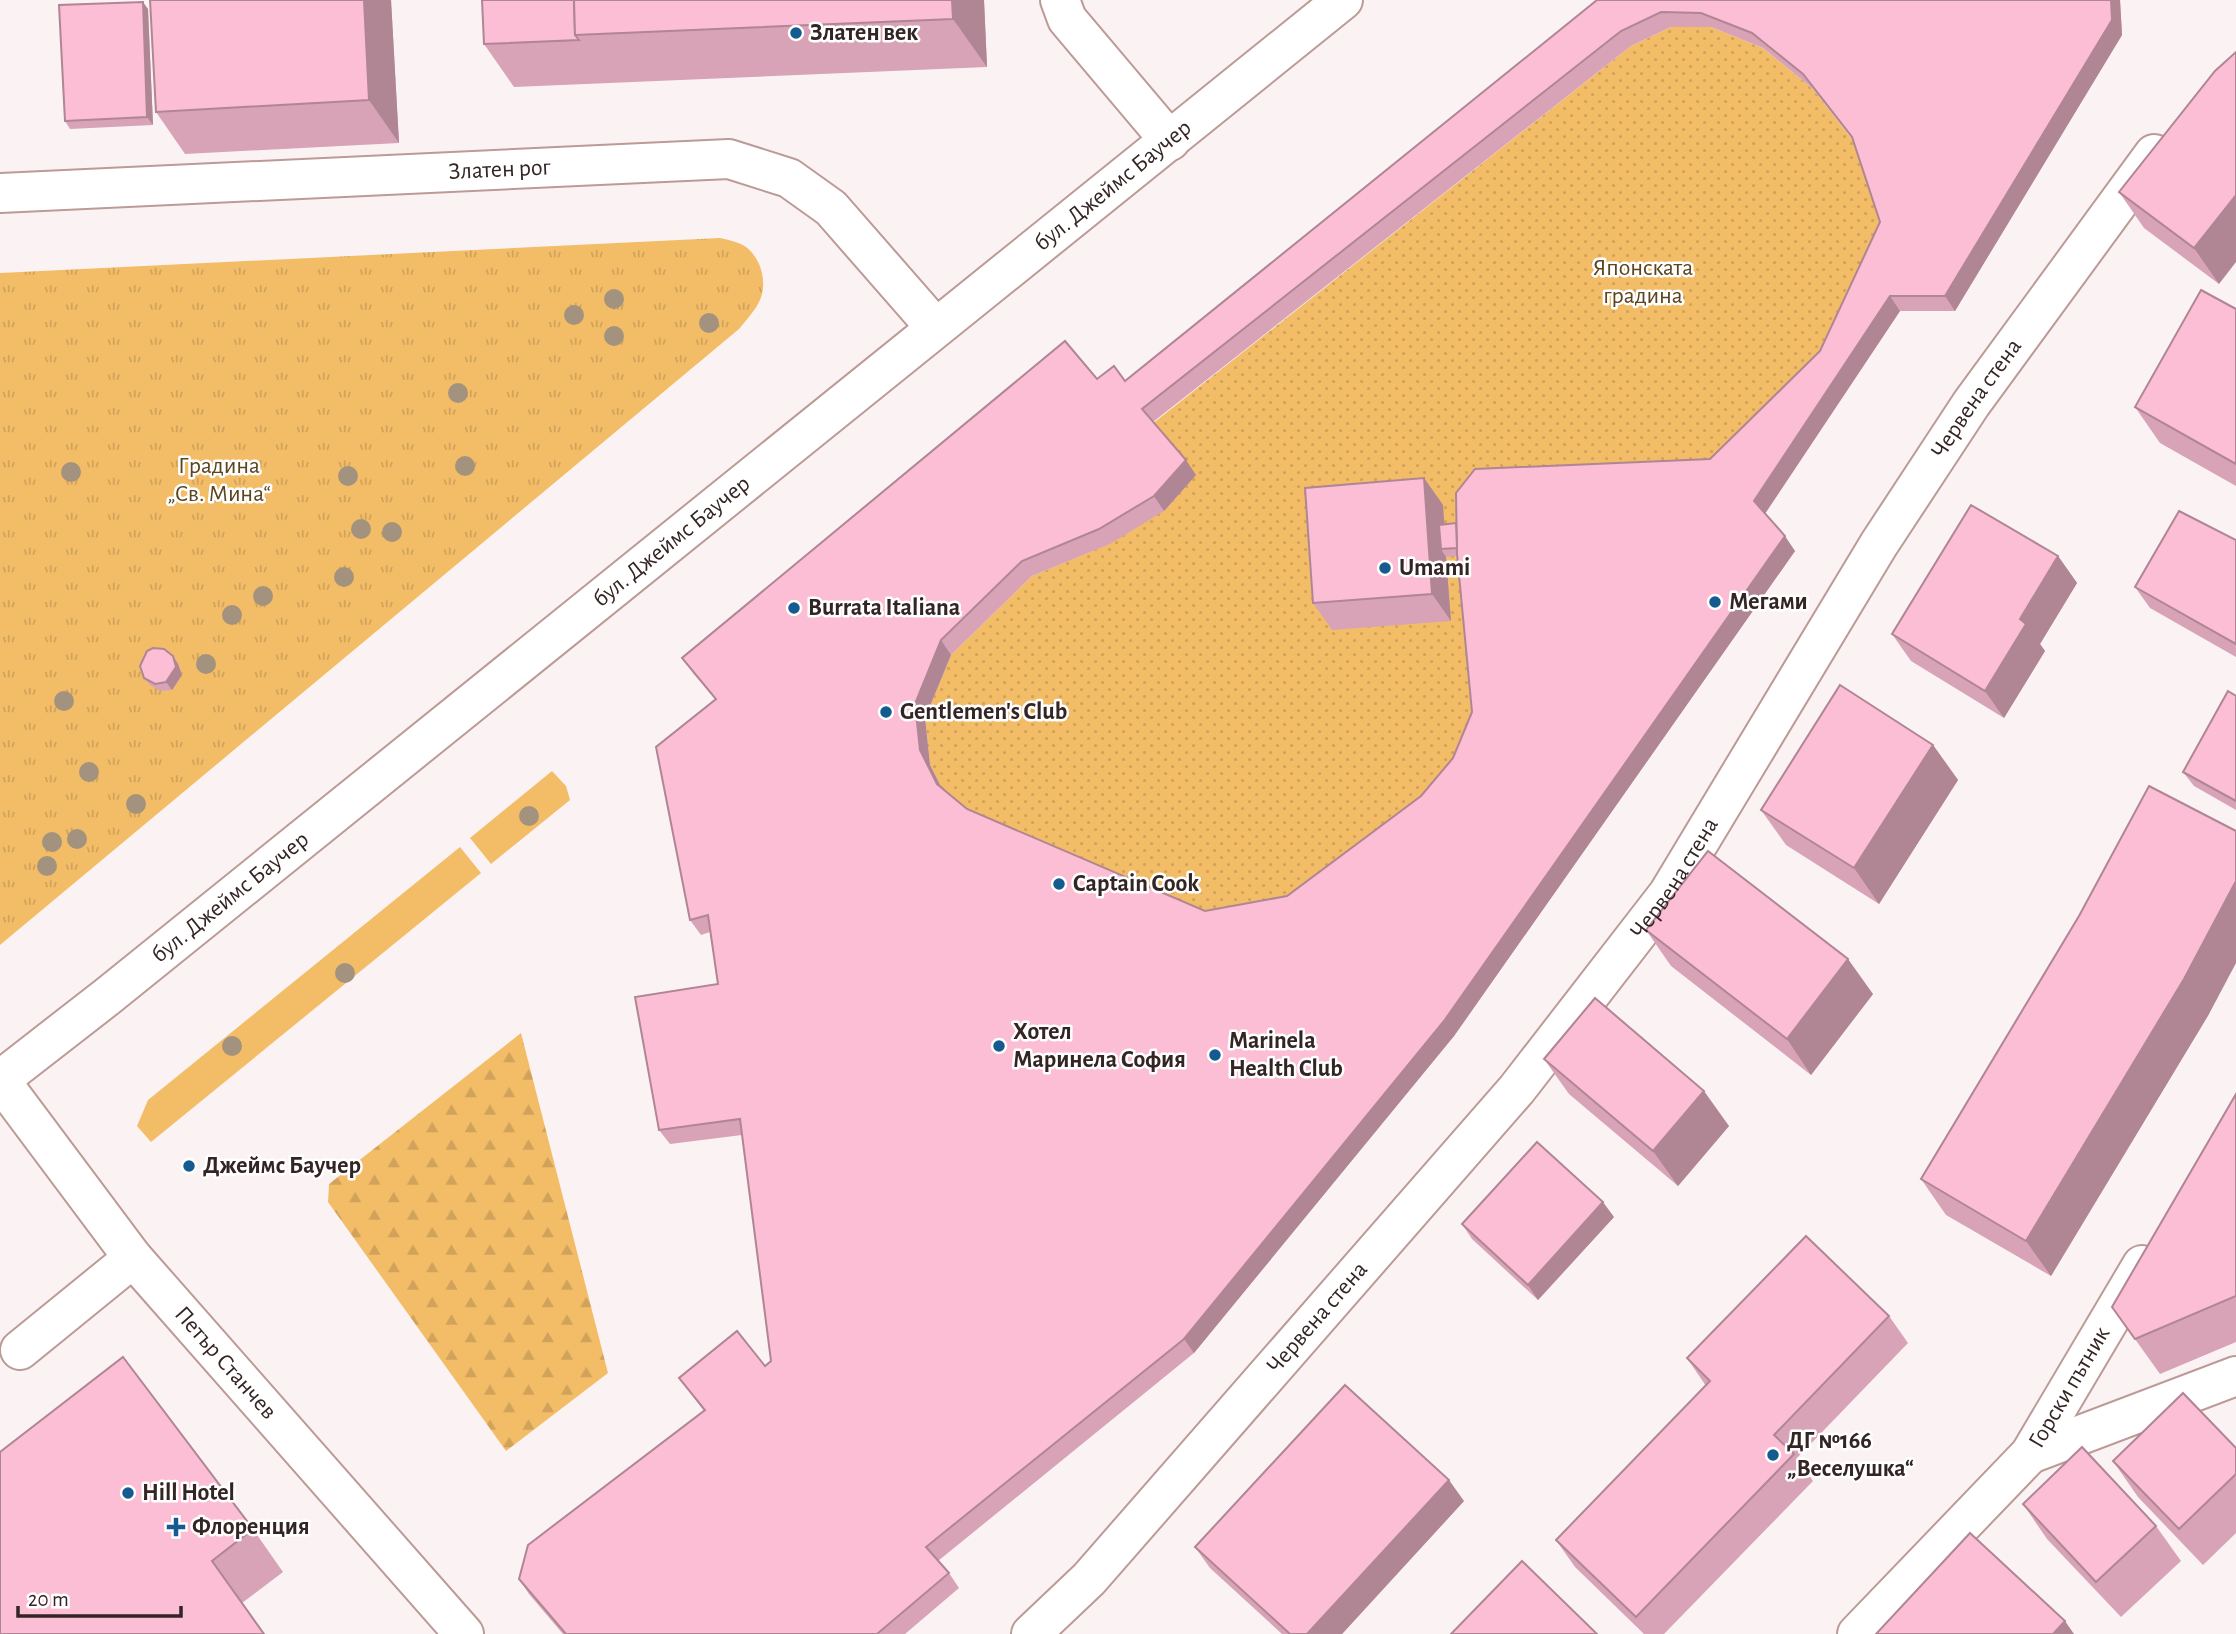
<svg xmlns="http://www.w3.org/2000/svg" width="2236" height="1634" viewBox="0 0 2236 1634" font-family="'Alegreya Sans',sans-serif">
<style>
.grass{fill:#f3bd68}
.forest{fill:url(#forest-firs)}
.park{fill:url(#park-tufts)}
.garden{fill:url(#garden-dots)}
.lines{fill:none;stroke-linecap:round;stroke-linejoin:round}
.minor-casing{stroke:#bc9a97;stroke-width:42}
.minor{stroke:#fff;stroke-width:38}
.tree{fill:#a3937e}
.wall{fill:#d8a3b6;fill-rule:evenodd}
.shaded-wall{fill:#b08594}
.building{fill:#fbbed4;stroke:#b08594;stroke-width:2;fill-rule:evenodd}
.poi-dot{fill:#155b8f;stroke:#fff;stroke-width:2.5}
.labels{text-anchor:middle;dominant-baseline:central;stroke-width:5;stroke-linejoin:round;paint-order:stroke}
.poi-label{font-size:24px;font-weight:bold;fill:#332524;stroke:#fff;text-anchor:start}
.street-label{font-size:24px;fill:#332524;stroke:#fff}
.park-label{font-size:24px;fill:#5b441e;stroke:#fff}
</style>
<defs>
<pattern id="forest-firs" width="22" height="20" patternUnits="userSpaceOnUse" patternTransform="scale(1.75)"><rect width="22" height="20" fill="#f3bd68"/><path d="M5 1l3.5 6h-7zM16 11l3.5 6h-7z" fill="#d1a25a"/></pattern>
<pattern id="park-tufts" width="24" height="20" patternUnits="userSpaceOnUse" patternTransform="scale(1.75)"><rect width="24" height="20" fill="#f3bd68"/><path d="M3 7l-1-3M5 7V3M7 7l1-3M15 17l-1-3M17 17v-4M19 17l1-3" fill="none" stroke="#d1a25a"/></pattern>
<pattern id="garden-dots" width="8" height="8" patternUnits="userSpaceOnUse" patternTransform="scale(1.75)"><rect width="8" height="8" fill="#f3bd68"/><path d="M2 2h.1M6 6h.1" fill="none" stroke="#d1a25a" stroke-width="1.8" stroke-linecap="round"/></pattern>
</defs>
<rect width="100%" height="100%" fill="#fbf3f3"/>
<g class="grass">
<polygon points="552,771 566,786 570,800 491,864 470,838"/>
<polygon points="460,847 481,873 151,1142 137,1126 148,1100"/>
</g>
<polygon class="forest" points="521,1033 608,1373 506,1451 328,1202 329,1184"/>
<path class="park" d="M720,238c9,2 19,4 26,9 16,12 22,38 13,55 -5,10 -13,18 -20,27l-739,616v-672z"/>
<polygon class="garden" points="1671,27 1711,27 1763,48 1813,89 1862,152 1891,237 1831,366 1483,727 1463,772 1297,911 1215,926 1153,899 947,799 930,765 925,718 951,655 1032,576 1109,544 1152,424 1631,46"/>
<g class="lines">
<defs>
<g id="minor">
<polyline points="1060,0 1067,19 1170,141"/>
<path id="s1" d="M0,193l729,-34 60,19 42,30 104,119"/>
<path id="s2" d="M0,1080l108,-84 1235,-996"/>
<path id="s3" d="M0,1080l133,178 331,376"/>
<polyline points="20,1350 133,1258"/>
<polyline points="2030,1454 2236,1376"/>
<path id="s4" d="M1031,1634l58,-55 428,-490 151,-195 211,-350 92,-140 183,-250"/>
<path id="s5" d="M1857,1634l173,-180 112,-189"/>
</g>
</defs>
<use href="#minor" class="minor-casing"/>
<use href="#minor" class="minor"/>
</g>
<g class="tree">
<circle cx="614" cy="299" r="10"/>
<circle cx="574" cy="315" r="10"/>
<circle cx="709" cy="323" r="10"/>
<circle cx="614" cy="336" r="10"/>
<circle cx="458" cy="393" r="10"/>
<circle cx="465" cy="466" r="10"/>
<circle cx="71" cy="472" r="10"/>
<circle cx="348" cy="476" r="10"/>
<circle cx="361" cy="529" r="10"/>
<circle cx="392" cy="532" r="10"/>
<circle cx="344" cy="577" r="10"/>
<circle cx="263" cy="596" r="10"/>
<circle cx="232" cy="615" r="10"/>
<circle cx="206" cy="664" r="10"/>
<circle cx="64" cy="701" r="10"/>
<circle cx="89" cy="772" r="10"/>
<circle cx="136" cy="804" r="10"/>
<circle cx="529" cy="816" r="10"/>
<circle cx="77" cy="839" r="10"/>
<circle cx="52" cy="842" r="10"/>
<circle cx="47" cy="866" r="10"/>
<circle cx="345" cy="973" r="10"/>
<circle cx="232" cy="1046" r="10"/>
</g>
<g class="wall">
<polygon points="391,0 399,143 185,154 156,112"/>
<polygon points="482,0 984,0 987,67 514,87 484,44"/>
<path d="M1596,0h524l2,35 -167,276h-55l-135,203 30,37 -341,485 -260,317 -256,208 11,12 10,15 -54,46h-342l-34,-40 -10,-15 185,-168 -25,-33 86,-12 6,-5 -29,-226 -72,9 -11,-14 59,-146 -8,-52 -9,3 -11,-15 25,-221 -22,-26 -11,-15 415,-279 28,2 472,-380zM1671,27h40l52,21 50,41 40,51 27,82 -60,129 -110,108 -254,64 -12,1 -1,-19 -19,-27 -111,125 19,27 119,-9 -5,-64 11,-1 15,156 -19,46 -32,38 -134,100 -82,15 -238,-102 -25,-21 -12,-23 -5,-47 26,-63 81,-79 78,-32 54,-33 32,-36 -43,-53 478,-376z"/>
<polygon points="148,9 153,125 70,129 65,121"/>
<polygon points="2215,71 2219,284 2144,228 2119,192"/>
<polygon points="2236,309 2236,486 2160,443 2135,407"/>
<polygon points="2236,540 2236,657 2150,608 2135,587"/>
<polygon points="2058,556 2077,583 2040,644 2045,651 2004,718 1911,661 1892,634"/>
<polygon points="173,656 178,664 182,675 172,690 160,691 150,685 144,678"/>
<polygon points="2236,696 2236,810 2194,786 2183,772"/>
<polygon points="1933,745 1958,780 1879,904 1786,845 1761,810"/>
<polygon points="1646,930 1873,994 1811,1075 1671,966"/>
<polygon points="2209,1014 2051,1276 1946,1215 1921,1179"/>
<polygon points="1544,1059 1729,1126 1678,1186 1569,1094"/>
<polygon points="2236,1094 2236,1342 2160,1374 2112,1307"/>
<polygon points="1614,1217 1538,1300 1472,1239 1462,1224"/>
<polygon points="1889,1316 1908,1343 1797,1458 1813,1481 1664,1634 1644,1634 1575,1567 1556,1540 1706,1386 1687,1358"/>
<polygon points="2236,1448 2236,1533 2203,1565 2138,1497 2113,1461"/>
<polygon points="1464,1501 1342,1634 1282,1634 1210,1568 1195,1547"/>
<polygon points="2023,1504 2156,1526 2181,1561 2121,1617 2047,1539"/>
<polygon points="253,1529 283,1572 242,1603 0,1634"/>
</g>
<g class="shaded-wall">
<polygon points="364,0 391,0 399,143 369,100"/>
<polygon points="952,0 984,0 987,67 953,19"/>
<polygon points="2111,0 2120,0 2122,35 1955,311 1945,296"/>
<polygon points="143,2 148,9 153,125 147,117"/>
<polygon points="2236,195 2236,262 2219,284 2194,248"/>
<polygon points="1890,296 1900,311 1764,515 1754,501"/>
<polygon points="1186,460 1196,475 1164,511 1154,496"/>
<polygon points="1424,478 1443,505 1446,549 1441,549 1446,557 1451,621 1432,594"/>
<polygon points="1785,536 1795,551 1454,1036 1194,1353 1184,1339"/>
<polygon points="2058,556 2077,583 2040,644 2045,651 2004,718 1985,691 2020,619"/>
<polygon points="941,640 951,655 925,718 930,765 947,799 937,784 920,750 915,704"/>
<polygon points="173,656 178,664 182,675 172,690 166,682"/>
<polygon points="1933,745 1958,780 1879,904 1854,868"/>
<polygon points="2236,881 2236,963 2209,1014 2051,1276 2026,1241"/>
<polygon points="1848,959 1873,994 1811,1075 1787,1039"/>
<polygon points="1704,1091 1729,1126 1678,1186 1653,1151"/>
<polygon points="1603,1202 1614,1217 1538,1300 1528,1285"/>
<polygon points="1449,1480 1464,1501 1342,1634 1307,1634"/>
<polygon points="2065,1621 2074,1634 2053,1634"/>
</g>
<g class="building">
<polygon points="150,0 364,0 369,100 156,112"/>
<polygon points="482,0 574,0 575,35 579,40 484,44"/>
<polygon points="574,0 952,0 953,19 575,35"/>
<path d="M1597,0h514l1,20 -167,276h-55l-136,205 31,35 -341,485 -260,318 -258,208 23,26 -72,61h-311l-47,-55 9,-34 177,-135 -26,-32 58,-47 28,35 6,-5 -31,-242 -81,11 -24,-133 83,-13 -10,-69 -18,5 -34,-173 60,-48 -34,-41 383,-317 32,38 17,-13 11,15zM1661,12l40,1 51,20 51,41 49,63 28,85 -60,129 -110,108 -235,10 -19,24 1,61 15,158 -19,46 -32,38 -134,100 -82,15 -238,-102 -30,-25 -17,-34 -5,-46 26,-64 81,-79 77,-32 55,-33 32,-36 -44,-51 479,-378z"/>
<polygon points="143,2 147,117 65,121 59,5"/>
<polygon points="2236,52 2236,195 2194,248 2119,192 2215,71"/>
<polygon points="2201,290 2236,309 2236,464 2135,407"/>
<polygon points="1424,478 1432,594 1313,603 1305,488"/>
<polygon points="1971,505 2058,556 2020,619 2026,624 1985,691 1892,634"/>
<polygon points="2179,511 2236,540 2236,644 2135,587"/>
<polygon points="1456,523 1457,548 1441,549 1439,525"/>
<polygon points="153,648 164,649 173,656 176,667 166,682 155,684 144,678 140,666 147,651"/>
<polygon points="1840,685 1933,745 1854,868 1761,810"/>
<polygon points="2228,691 2236,696 2236,801 2183,772"/>
<polygon points="2149,786 2236,831 2236,881 2184,979 2026,1241 1921,1179 2079,916"/>
<polygon points="1708,851 1848,959 1787,1039 1646,930"/>
<polygon points="1595,998 1704,1091 1653,1151 1544,1059"/>
<polygon points="2236,1094 2236,1296 2135,1339 2112,1307"/>
<polygon points="1537,1142 1603,1202 1528,1285 1462,1224"/>
<polygon points="1806,1236 1889,1316 1774,1435 1794,1454 1636,1617 1556,1540 1710,1381 1687,1358"/>
<polygon points="123,1357 253,1529 212,1561 264,1634 0,1634 0,1452"/>
<polygon points="1345,1385 1449,1480 1307,1634 1290,1634 1195,1547"/>
<polygon points="2183,1393 2236,1448 2236,1474 2179,1529 2113,1461"/>
<polygon points="2082,1447 2156,1526 2096,1582 2023,1504"/>
<polygon points="1970,1533 2065,1621 2053,1634 1876,1634"/>
<polygon points="1522,1561 1597,1634 1451,1634"/>
</g>
<g class="poi-dot">
<circle cx="796" cy="33" r="7"/>
<circle cx="1385" cy="568" r="7"/>
<circle cx="1715" cy="602" r="7"/>
<circle cx="794" cy="608" r="7"/>
<circle cx="886" cy="712" r="7"/>
<circle cx="1059" cy="884" r="7"/>
<circle cx="999" cy="1046" r="7"/>
<circle cx="1215" cy="1055" r="7"/>
<circle cx="189" cy="1166" r="7"/>
<circle cx="1773" cy="1455" r="7"/>
<circle cx="128" cy="1493" r="7"/>
<path d="M172.5 1516.5h7v7h7v7h-7v7h-7v-7h-7v-7h7z"/>
</g>
<g class="labels">
<g class="poi-label">
<text x="810" y="33">Златен век</text>
<text x="1399" y="568">Umami</text>
<text x="1729" y="602">Мегами</text>
<text x="808" y="608">Burrata Italiana</text>
<text x="900" y="712">Gentlemen's Club</text>
<text x="1073" y="884">Captain Cook</text>
<text x="1013" y="1032">Хотел<tspan x="1013" dy="28">Маринела София</tspan></text>
<text x="1229" y="1041">Marinela<tspan x="1229" dy="28">Health Club</tspan></text>
<text x="203" y="1166">Джеймс Баучер</text>
<text x="1787" y="1441">ДГ №166<tspan x="1787" dy="28">„Веселушка“</tspan></text>
<text x="142" y="1493">Hill Hotel</text>
<text x="192" y="1527">Флоренция</text>
</g>
<g class="street-label">
<text stroke="none"><textPath href="#s1" startOffset="500">Златен рог</textPath></text>
<text stroke="none"><textPath href="#s2" startOffset="1428">бул. Джеймс Баучер</textPath></text>
<text stroke="none"><textPath href="#s4" startOffset="1561">Червена стена</textPath></text>
<text stroke="none"><textPath href="#s2" startOffset="861">бул. Джеймс Баучер</textPath></text>
<text stroke="none"><textPath href="#s4" startOffset="994">Червена стена</textPath></text>
<text stroke="none"><textPath href="#s2" startOffset="294">бул. Джеймс Баучер</textPath></text>
<text stroke="none"><textPath href="#s4" startOffset="427">Червена стена</textPath></text>
<text stroke="none"><textPath href="#s3" startOffset="362">Петър Станчев</textPath></text>
<text stroke="none"><textPath href="#s5" startOffset="327">Горски пътник</textPath></text>
</g>
<g class="park-label">
<text x="1643" y="268">Японската<tspan x="1643" dy="28">градина</tspan></text>
<text x="219" y="466">Градина<tspan x="219" dy="28">„Св. Мина“</tspan></text>
</g>
</g>
<path d="M18 1606v10h163v-10" fill="none" stroke="#332524" stroke-width="3.5"/>
<text x="28" y="1606" font-size="21" fill="#332524" stroke="#ffffff" stroke-width="5" paint-order="stroke">20 m</text>
</svg>
